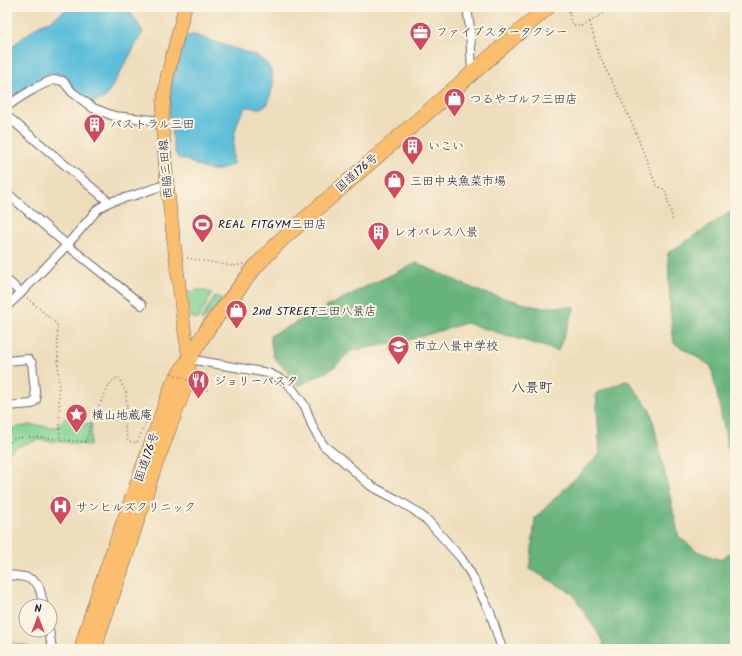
<svg xmlns="http://www.w3.org/2000/svg" width="742" height="656" viewBox="0 0 742 656" font-family="Kalam,'Klee One',sans-serif">
<style>
.green{fill:#7ed193;stroke:#507a67}
.forest{fill:#66b37d;stroke:#446a5c}
.water{fill:#5bbed9;stroke:#3e708a}
.lines{fill:none;stroke-linecap:round;stroke-linejoin:round}
.street-casing{stroke:#696368;stroke-width:10}
.secondary-casing{stroke:#696368;stroke-width:12}
.primary-casing{stroke:#696368;stroke-width:14}
.highway-casing{stroke:#696368;stroke-width:16}
.path{stroke:#696368;stroke-width:1.5;stroke-dasharray:1 3;stroke-linecap:butt}
.street{stroke:#fff;stroke-width:8}
.secondary{stroke:#fde5c5;stroke-width:11}
.primary{stroke:#fbbd6e;stroke-width:13}
.highway{stroke:#fbbd6e;stroke-width:15}
.path-bridge{stroke:#696368;stroke-width:1.5;stroke-dasharray:1 3;stroke-linecap:butt}
.labels{text-anchor:middle;dominant-baseline:central;stroke-width:4;stroke-linejoin:round;paint-order:stroke}
.poi-label{font-size:12px;fill:#22223b;stroke:#fcf5e5;text-anchor:start}
.street-label{font-size:12px;fill:#22223b;stroke:#fcf5e5}
.quarter-label{font-size:14px;fill:#22223b;stroke:#fcf5e5}
</style>
<rect width="100%" height="100%" fill="#fcf5e5"/>
<filter id="ink" filterUnits="userSpaceOnUse"><feTurbulence type="fractalNoise" baseFrequency=".025" numOctaves="2"/><feDisplacementMap in="SourceGraphic" scale="8" xChannelSelector="R" yChannelSelector="G"/><feConvolveMatrix kernelMatrix="1 2 1 2 8 2 1 2 1" color-interpolation-filters="sRGB"/></filter>
<filter id="wash" filterUnits="userSpaceOnUse"><feTurbulence type="fractalNoise" baseFrequency=".012" numOctaves="4" result="noise"/><feDisplacementMap in="SourceGraphic" scale="16" xChannelSelector="R" yChannelSelector="G"/><feGaussianBlur stdDeviation="0.9" result="paint"/><feColorMatrix in="noise" values="0 0 0 0 0 0 0 0 0 0 0 0 0 0 0 0 0 1.4 0 .05"/><feComposite in="paint" operator="in"/></filter>
<g filter="url(#wash)">
<rect width="100%" height="100%" fill="#edb"/>
<g class="green">
<polygon points="202,290 211,293 211,295 198,319 191,317 188,291"/>
<polygon points="215,296 224,299 203,321 201,320"/>
<polygon points="65,418 92,425 90,445 37,440 14,448 7,456 7,429 30,425 57,427"/>
</g>
<g class="forest">
<polygon points="735,209 735,491 726,438 711,366 674,343 670,310 668,253"/>
<polygon points="417,263 481,292 537,307 575,307 558,351 466,323 409,340 351,351 332,369 299,386 273,356 270,336 367,286"/>
<polygon points="628,380 651,412 679,537 697,551 720,560 735,549 735,649 599,649 604,643 572,593 530,569 535,518 600,454 596,393"/>
</g>
<g class="water">
<polygon points="70,7 127,7 143,32 106,97 97,101 88,101 76,92 66,77 57,73 49,74 10,97 7,92 7,53 15,44 39,25 52,20"/>
<path d="M194,35l63,21 10,8 4,7 2,14 -5,19 -8,4 -14,-1c-13,17 -13,37 -13,57 -4,2 -10,5 -15,6 -16,2 -26,-10 -40,-12l-3,-6 -6,-37 2,-31 13,-43 3,-5z"/>
</g>
</g>
<g filter="url(#ink)">
<g class="lines">
<defs>
<g id="street">
<polyline points="467,7 470,29 472,73"/>
<path d="M7,107c9,-8 35,-24 47,-27 3,0 6,0 9,1l9,11 21,16 13,5 8,3 48,5"/>
<polyline points="7,116 109,202"/>
<polyline points="7,193 67,245 142,305"/>
<polyline points="7,280 21,293"/>
<polyline points="7,306 21,293 67,245 98,209 109,202 132,196 167,184"/>
<polyline points="189,359 268,373 287,382 305,406 313,428 324,446 341,459 371,486 396,499 414,510 428,521 461,558 471,574 490,612 502,649"/>
<polyline points="7,361 28,359 32,363 36,400 32,404 7,406"/>
<path d="M7,575c10,1 27,1 32,12 2,6 3,13 5,19"/>
<polyline points="49,630 52,649"/>
</g>
<polyline id="secondary" points="7,647 29,649"/>
<polyline id="primary" points="185,7 167,77 164,97 162,121 167,184 184,327 189,359"/>
<g id="highway">
<polyline points="82,649 86,633 100,589 173,384 189,359 208,328 256,266 280,241 548,7"/>
<polyline points="95,649 99,632 121,570 152,473 184,388 188,366"/>
</g>
</defs>
<use href="#street" class="street-casing"/>
<use href="#secondary" class="secondary-casing"/>
<use href="#primary" class="primary-casing"/>
<use href="#highway" class="highway-casing"/>
<g class="path">
<polyline points="569,7 570,20 575,26 583,26 604,13 627,7"/>
<polyline points="590,22 598,52 607,72 620,97 634,128 656,185 665,190 673,221"/>
<polyline points="187,258 233,266 243,264"/>
<polyline points="27,298 57,324 60,439"/>
<polyline points="196,387 207,391 208,388 197,384"/>
<polyline points="7,444 15,438 35,437 86,442 90,425 98,407 111,382 118,377 126,392 127,408 125,430 128,441 137,443 149,415"/>
</g>
<use href="#street" class="street"/>
<use href="#secondary" class="secondary"/>
<use href="#primary" class="primary"/>
<use href="#highway" class="highway"/>
<polyline class="path-bridge" points="168,372 197,384"/>
</g>
</g>
<defs>
<symbol id="office-pin" viewBox="-11 -11 22 30"><path d="M0 17L-7.5 6A9.5 9.5 0 1 1 7.5 6Z" fill="#d1495b" stroke="#fcf5e5"/><path d="M-6-3h4V-5.5h4V-3h4V5H-6ZM-1-4.5V-3h2v-1.5ZM-6 0V1H6V0Z" fill="#fff"/></symbol>
<symbol id="shop-pin" viewBox="-11 -11 22 30"><path d="M0 17L-7.5 6A9.5 9.5 0 1 1 7.5 6Z" fill="#d1495b" stroke="#fcf5e5"/><path d="M-5-2.5h2.3a2.7 3.5 0 0 1 5.4 0H5L5.5 6h-11ZM-1.5-2.5h3a1.5 2.3 0 0 0-3 0Z" fill="#fff"/></symbol>
<symbol id="building-pin" viewBox="-11 -11 22 30"><path d="M0 17L-7.5 6A9.5 9.5 0 1 1 7.5 6Z" fill="#d1495b" stroke="#fcf5e5"/><path d="M-4-6H4V6H1V3H-1V6H-4ZM-2.5-4.3h1.7v1.8h-1.7ZM.8-4.3h1.7v1.8H.8ZM-2.5-1h1.7V.8h-1.7ZM.8-1h1.7V.8H.8Z" fill="#fff"/></symbol>
<symbol id="stadium-pin" viewBox="-11 -11 22 30"><path d="M0 17L-7.5 6A9.5 9.5 0 1 1 7.5 6Z" fill="#d1495b" stroke="#fcf5e5"/><path d="M0-5a6.5 5 0 1 0 0 10a6.5 5 0 1 0 0-10ZM-3.5-1.8h7v3.6h-7Z" fill="#fff"/></symbol>
<symbol id="school-pin" viewBox="-11 -11 22 30"><path d="M0 17L-7.5 6A9.5 9.5 0 1 1 7.5 6Z" fill="#d1495b" stroke="#fcf5e5"/><path d="M0-5L7-2L0 1L-7-2ZM-4 1L0 2.5L4 1V4Q0 6-4 4Z" fill="#fff"/></symbol>
<symbol id="restaurant-pin" viewBox="-11 -11 22 30"><path d="M0 17L-7.5 6A9.5 9.5 0 1 1 7.5 6Z" fill="#d1495b" stroke="#fcf5e5"/><path d="M-5-6h1v4h1v-4h1v4h1v-4h1v5L-1.5 .5V6h-2V.5L-5-1ZM5-6V6H3V1.5H1.5Q1.5-4 5-6Z" fill="#fff"/></symbol>
<symbol id="sight-pin" viewBox="-11 -11 22 30"><path d="M0 17L-7.5 6A9.5 9.5 0 1 1 7.5 6Z" fill="#d1495b" stroke="#fcf5e5"/><path d="M0-6L1.8-2.2L6-1.7L2.9 1.2L3.7 5.4L0 3.3L-3.7 5.4L-2.9 1.2L-6-1.7L-1.8-2.2Z" fill="#fff"/></symbol>
<symbol id="hospital-pin" viewBox="-11 -11 22 30"><path d="M0 17L-7.5 6A9.5 9.5 0 1 1 7.5 6Z" fill="#d1495b" stroke="#fcf5e5"/><path d="M-5-5h3v3.5h4V-5h3V5h-3V1.5h-4V5h-3Z" fill="#fff"/></symbol>
</defs>
<g fill-rule="evenodd">
<use href="#office-pin" x="408" y="20" width="25" height="34"/>
<use href="#shop-pin" x="442" y="86" width="25" height="34"/>
<use href="#building-pin" x="82" y="112" width="25" height="34"/>
<use href="#building-pin" x="400" y="134" width="25" height="34"/>
<use href="#shop-pin" x="382" y="168" width="25" height="34"/>
<use href="#stadium-pin" x="190" y="212" width="25" height="34"/>
<use href="#building-pin" x="366" y="220" width="25" height="34"/>
<use href="#shop-pin" x="224" y="298" width="25" height="34"/>
<use href="#school-pin" x="386" y="334" width="25" height="34"/>
<use href="#restaurant-pin" x="186" y="368" width="25" height="34"/>
<use href="#sight-pin" x="64" y="402" width="25" height="34"/>
<use href="#hospital-pin" x="48" y="494" width="25" height="34"/>
</g>
<g class="labels">
<g class="poi-label">
<text x="436" y="32">ファイブスタータクシー</text>
<text x="470" y="99">つるやゴルフ三田店</text>
<text x="110" y="124">パストラル三田</text>
<text x="428" y="146">いこい</text>
<text x="410" y="181">三田中央魚菜市場</text>
<text x="218" y="224">REAL FITGYM三田店</text>
<text x="394" y="232">レオパレス八景</text>
<text x="252" y="311">2nd STREET三田八景店</text>
<text x="414" y="346">市立八景中学校</text>
<text x="214" y="381">ジョリーパスタ</text>
<text x="92" y="415">横山地蔵庵</text>
<text x="76" y="507">サンヒルズクリニック</text>
</g>
<g class="street-label">
<text transform="translate(166 169) rotate(-95)">西脇三田線</text>
<text transform="translate(357 173) rotate(-41)">国道176号</text>
<text transform="translate(147 457) rotate(-71)">国道176号</text>
</g>
<g class="quarter-label">
<text x="532" y="388">八景町</text>
</g>
</g>
<rect width="742" height="656" fill="none" stroke="#fcf5e5" stroke-width="24"/>
<g transform="translate(38 618)"><circle r="19" fill="#fcf5e5" stroke="#a5a1a1"/>
<path d="M0-3L7 15L0 10L-7 15Z" fill="#d1495b"/>
<text y="-6" font-size="11" font-weight="bold" text-anchor="middle" fill="#22223b">N</text>
</g>
</svg>
